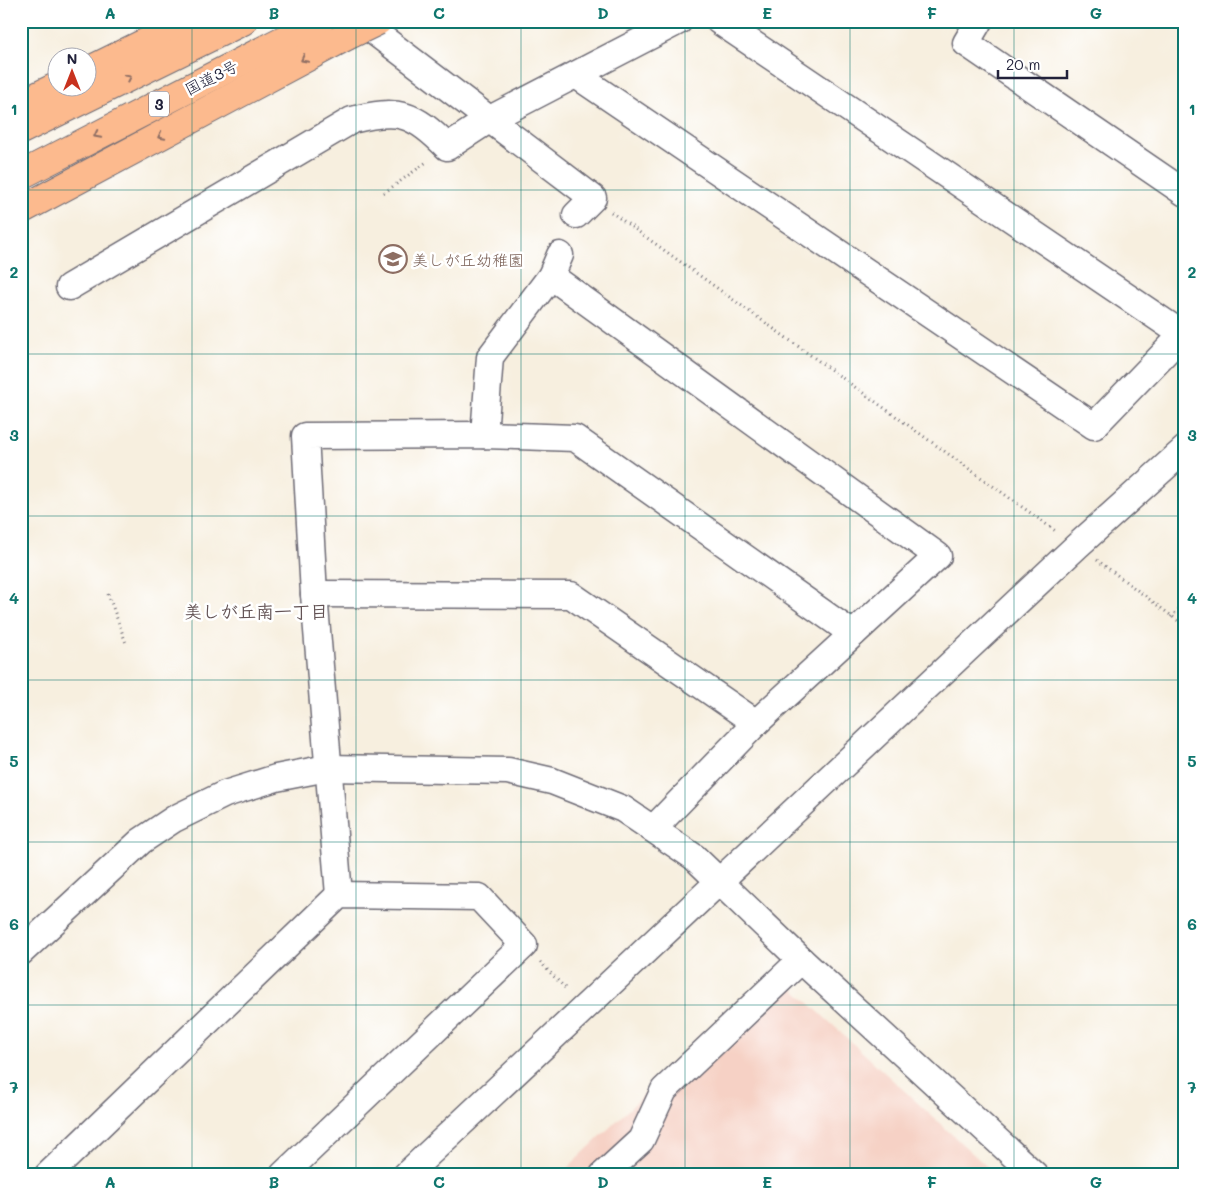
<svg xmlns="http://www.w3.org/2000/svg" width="1206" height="1196" viewBox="0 0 1206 1196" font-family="Mali,'Klee One',sans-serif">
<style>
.built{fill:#f6d1c5}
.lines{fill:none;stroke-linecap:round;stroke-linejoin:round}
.minor-casing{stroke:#6d6a74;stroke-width:29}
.highway-casing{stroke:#6d6a74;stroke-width:30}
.path{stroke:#6d6a74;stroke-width:3;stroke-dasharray:1 4;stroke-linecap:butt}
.minor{stroke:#fff;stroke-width:26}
.highway{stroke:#fcba8e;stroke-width:28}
.highway-bridge-casing{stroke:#6d6a74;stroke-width:30;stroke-linecap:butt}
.highway-bridge{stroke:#fcba8e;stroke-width:28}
.oneway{stroke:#8f6e64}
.grid{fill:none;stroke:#0f766e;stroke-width:1;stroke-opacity:0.55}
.labels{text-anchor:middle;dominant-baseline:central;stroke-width:5;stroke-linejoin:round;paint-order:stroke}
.shield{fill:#fff;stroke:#646476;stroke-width:1}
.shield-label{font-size:15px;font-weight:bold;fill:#22223b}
.street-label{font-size:16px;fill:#22223b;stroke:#fff}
.education-label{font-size:16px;fill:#785e54;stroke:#fff;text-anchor:start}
.neighbourhood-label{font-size:18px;font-weight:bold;fill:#635355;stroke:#fff}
.neatline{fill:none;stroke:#0f766e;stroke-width:2}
.grid-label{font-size:16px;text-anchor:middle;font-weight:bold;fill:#0f766e}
</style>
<rect width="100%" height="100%" fill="#fff"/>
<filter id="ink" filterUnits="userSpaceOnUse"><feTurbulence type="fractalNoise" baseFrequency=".02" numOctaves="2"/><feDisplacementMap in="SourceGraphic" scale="10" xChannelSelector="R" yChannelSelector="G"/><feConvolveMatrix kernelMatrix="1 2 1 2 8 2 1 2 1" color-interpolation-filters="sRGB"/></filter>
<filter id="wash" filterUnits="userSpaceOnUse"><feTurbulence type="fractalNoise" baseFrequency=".0096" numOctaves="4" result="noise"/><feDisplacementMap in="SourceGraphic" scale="20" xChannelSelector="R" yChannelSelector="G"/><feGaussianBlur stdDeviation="1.12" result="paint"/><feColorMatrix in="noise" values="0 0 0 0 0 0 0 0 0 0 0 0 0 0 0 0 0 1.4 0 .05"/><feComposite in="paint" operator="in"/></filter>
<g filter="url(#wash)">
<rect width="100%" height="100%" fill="#f7efdf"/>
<polygon class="built" points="774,971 996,1175 560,1175"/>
</g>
<g filter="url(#ink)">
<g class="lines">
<defs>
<g id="minor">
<polyline points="360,21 593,198 576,215"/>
<polyline points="719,21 1182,334"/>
<polyline points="979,21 966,43 1185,193"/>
<polyline points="576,75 1094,426 1185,332"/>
<polyline points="551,276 938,556 756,723 653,829"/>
<path d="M69,287l283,-167c46,-12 62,-7 95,27l43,-28 189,-98"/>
<polyline points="484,435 490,357 551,276 560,255"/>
<polyline points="314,594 571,595 756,723"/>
<polyline points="339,895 314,594 305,436 484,435 575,438 853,634"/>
<polyline points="21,952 141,841 174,819 225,794 276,778 327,768 508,771 552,781 623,809 694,857 801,960 1035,1175"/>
<polyline points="48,1175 339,895 479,897 524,945 283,1175"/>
<polyline points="406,1175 1077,546 1185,449"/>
<polyline points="603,1175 641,1140 664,1090 801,960"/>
</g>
<g id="highway">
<polyline points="88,71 189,21"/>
<polyline points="21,104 58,86"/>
<polyline points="21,130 243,21"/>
<polyline points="21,175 320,21"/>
<polyline points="21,210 347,36"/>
</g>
</defs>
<use href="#minor" class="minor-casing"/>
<use href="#highway" class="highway-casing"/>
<g class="path">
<polyline points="384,193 428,161"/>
<polyline points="611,212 1057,532"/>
<polyline points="1097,560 1185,626"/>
<polyline points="108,594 126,643"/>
<polyline points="1171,617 1185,603"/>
<polyline points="540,962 567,990"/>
</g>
<use href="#minor" class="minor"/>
<use href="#highway" class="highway"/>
<defs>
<polyline id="highway-bridge" points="347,36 378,21"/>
</defs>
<use href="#highway-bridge" class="highway-bridge-casing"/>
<use href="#highway-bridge" class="highway-bridge"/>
</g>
<defs><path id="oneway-chevron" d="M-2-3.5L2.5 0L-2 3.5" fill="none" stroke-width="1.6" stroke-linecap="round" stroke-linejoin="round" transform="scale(1.25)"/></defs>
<g class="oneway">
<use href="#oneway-chevron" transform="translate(304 59) rotate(152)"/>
<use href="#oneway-chevron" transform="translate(128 78) rotate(-26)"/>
<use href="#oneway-chevron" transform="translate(97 135) rotate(153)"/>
<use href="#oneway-chevron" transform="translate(161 136) rotate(152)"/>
</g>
</g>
<path class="grid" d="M192,21v1154M356,21v1154M521,21v1154M685,21v1154M850,21v1154M1014,21v1154M21,190h1164M21,354h1164M21,516h1164M21,680h1164M21,842h1164M21,1005h1164"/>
<defs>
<symbol id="school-ring" viewBox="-11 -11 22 22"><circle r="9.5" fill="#fff" stroke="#8d6e63" stroke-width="1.5"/><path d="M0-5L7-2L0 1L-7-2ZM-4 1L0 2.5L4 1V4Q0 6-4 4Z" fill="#8d6e63"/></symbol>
</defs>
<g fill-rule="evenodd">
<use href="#school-ring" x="377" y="243" width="32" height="32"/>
</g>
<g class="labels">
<rect class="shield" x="149" y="91.5" width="20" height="25" rx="4"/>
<g class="shield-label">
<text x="159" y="104">3</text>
</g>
<g class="street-label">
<text transform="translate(211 77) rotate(-27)">国道3号</text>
</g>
<g class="education-label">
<text x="412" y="259">美しが丘幼稚園</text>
</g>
<g class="neighbourhood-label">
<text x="256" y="611">美しが丘南一丁目</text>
</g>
</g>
<rect width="1206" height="1196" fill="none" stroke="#fff" stroke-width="55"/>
<g transform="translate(72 72)"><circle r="24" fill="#ffffff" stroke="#a7a7b1"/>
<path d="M0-4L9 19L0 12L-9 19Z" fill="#c8321e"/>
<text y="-8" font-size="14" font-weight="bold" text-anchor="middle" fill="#22223b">N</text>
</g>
<path d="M998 70v8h69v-8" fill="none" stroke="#22223b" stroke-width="2.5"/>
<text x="1006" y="70" font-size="15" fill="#22223b" stroke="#ffffff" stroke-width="4" paint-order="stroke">20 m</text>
<rect x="28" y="28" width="1150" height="1140" class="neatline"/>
<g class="grid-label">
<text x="110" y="19">A</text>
<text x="274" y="19">B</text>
<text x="439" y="19">C</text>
<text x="603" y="19">D</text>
<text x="767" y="19">E</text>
<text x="932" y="19">F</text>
<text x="1096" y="19">G</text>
<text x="14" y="115">1</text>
<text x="1192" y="115">1</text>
<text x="14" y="278">2</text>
<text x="1192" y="278">2</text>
<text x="14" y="441">3</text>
<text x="1192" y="441">3</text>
<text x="14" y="604">4</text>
<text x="1192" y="604">4</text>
<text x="14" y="767">5</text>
<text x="1192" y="767">5</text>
<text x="14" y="930">6</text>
<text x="1192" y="930">6</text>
<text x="14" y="1093">7</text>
<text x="1192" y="1093">7</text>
<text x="110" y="1188">A</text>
<text x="274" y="1188">B</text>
<text x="439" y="1188">C</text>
<text x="603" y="1188">D</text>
<text x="767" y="1188">E</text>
<text x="932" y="1188">F</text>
<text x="1096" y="1188">G</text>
</g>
</svg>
